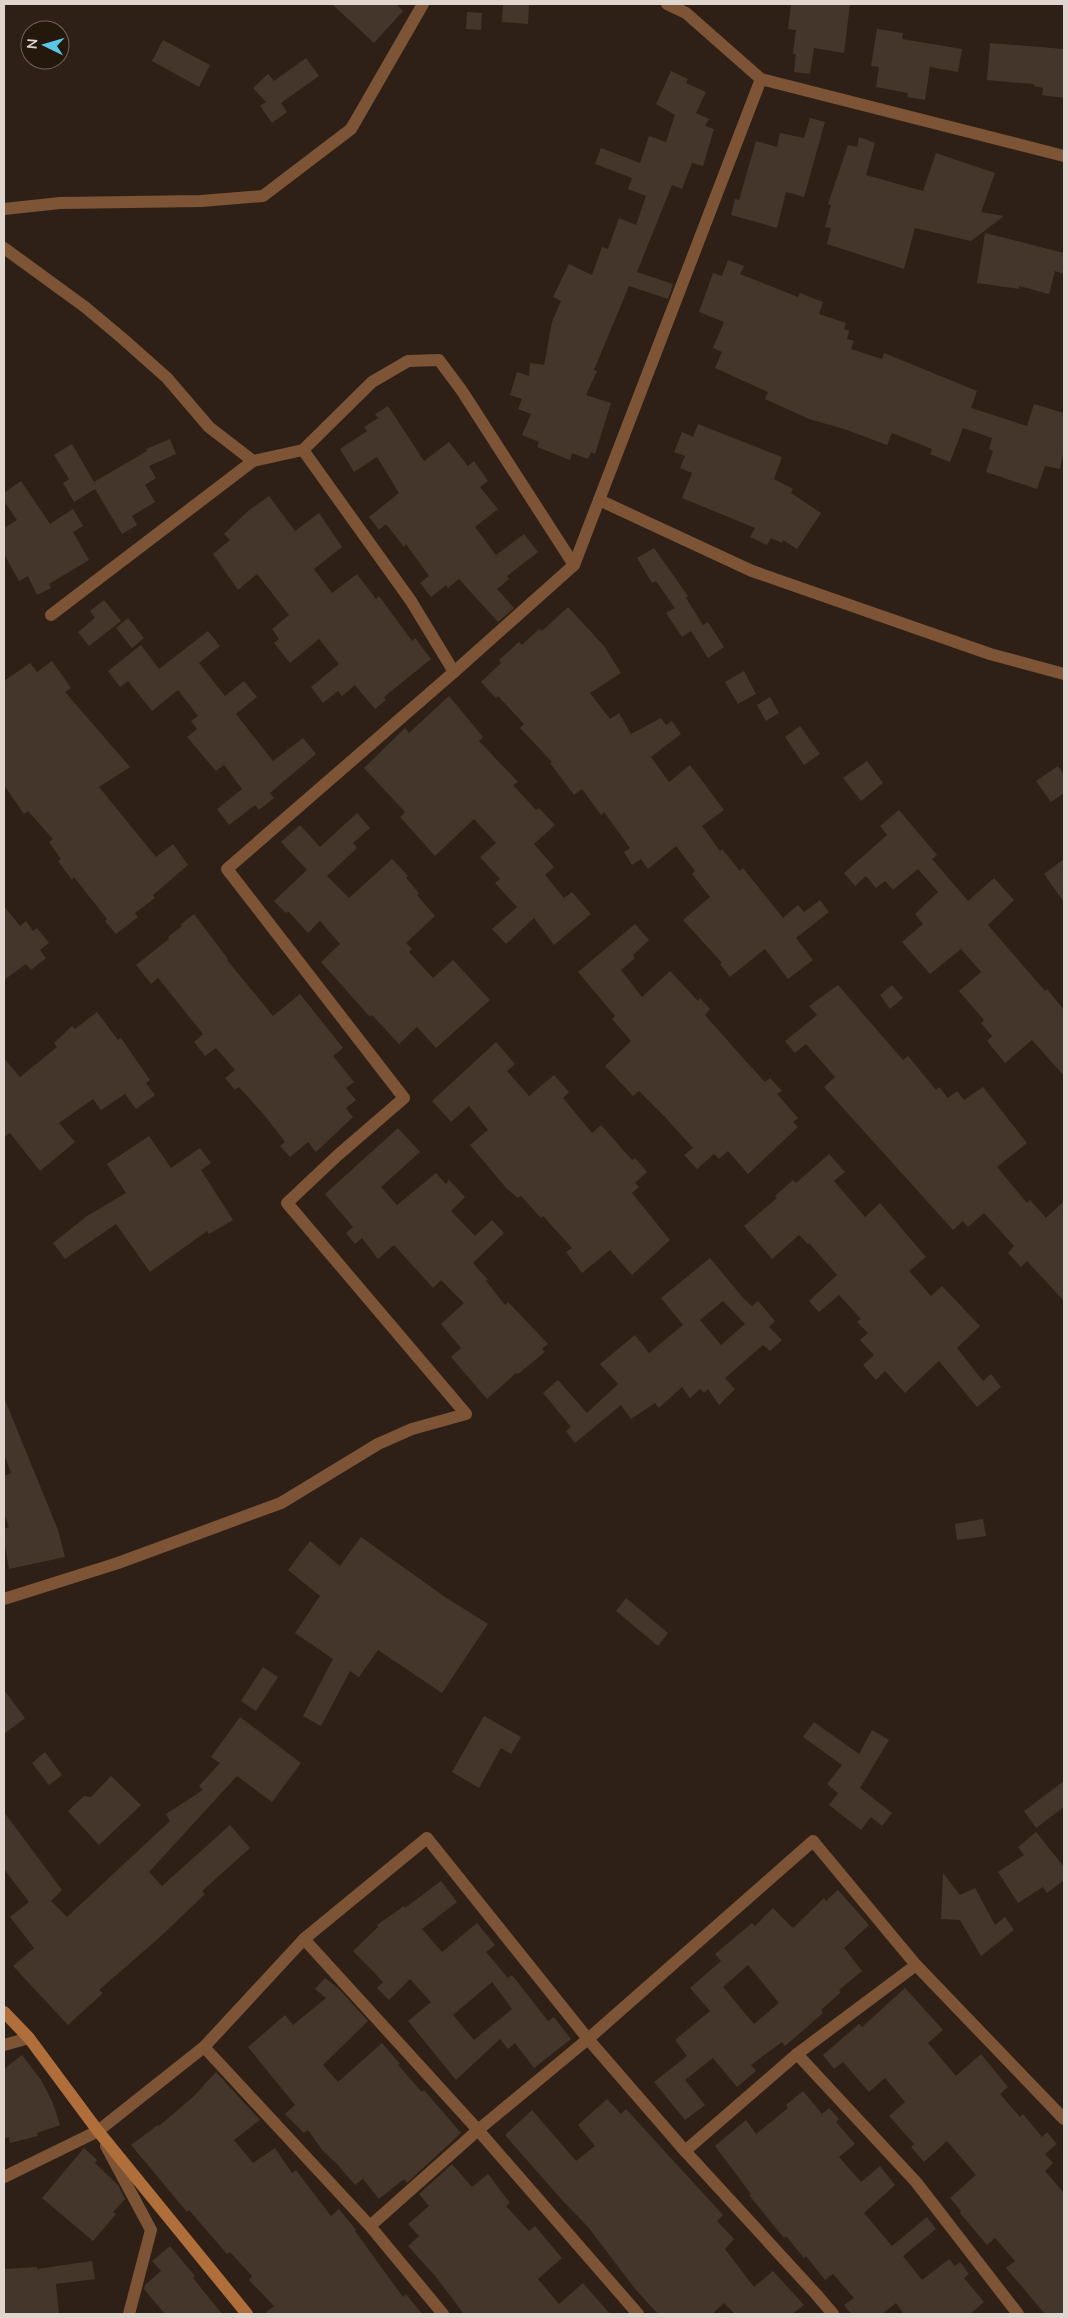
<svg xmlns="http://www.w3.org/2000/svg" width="1068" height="2318" viewBox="0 0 1068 2318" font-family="Mulish,sans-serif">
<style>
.building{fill:#45362b;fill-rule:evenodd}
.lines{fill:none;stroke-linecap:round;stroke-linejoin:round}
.street{stroke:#7d5435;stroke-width:12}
.secondary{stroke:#b06f3a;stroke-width:12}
</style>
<rect width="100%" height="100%" fill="#2e2016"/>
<g class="building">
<polygon points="332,4 396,4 403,11 374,43"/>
<polygon points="503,4 529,4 528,24 502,22"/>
<polygon points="791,4 850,4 844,53 814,48 810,74 794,72 796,54 793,54 796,30 788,29"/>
<polygon points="467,12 482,13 481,30 466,29"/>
<polygon points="877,29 903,33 902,39 962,49 958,72 930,67 925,100 907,97 908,93 876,87 879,67 871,66"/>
<polygon points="163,40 210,65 199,87 152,61"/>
<polygon points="990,43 1064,49 1064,98 1042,95 1043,88 1034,86 1034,84 987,80"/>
<polygon points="306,58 319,76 281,103 287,112 272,123 260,106 266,102 253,88 268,74 274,81"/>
<polygon points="671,71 688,79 686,83 706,92 696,113 709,119 705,126 714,129 703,166 692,163 682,189 672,185 637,272 673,284 668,299 629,286 594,370 597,371 586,395 611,403 595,454 591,452 588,459 572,453 570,460 537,447 539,442 522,435 531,414 518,409 522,399 510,395 517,372 529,376 530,363 544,365 552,322 561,301 553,297 569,264 592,275 602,247 608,249 619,218 636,225 646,196 628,189 632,178 595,164 601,148 640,163 649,136 666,142 675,115 656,104"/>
<polygon points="810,118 825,122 804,197 786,192 777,228 731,215 735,199 739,200 756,141 777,147 780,133 804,138"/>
<polygon points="859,137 875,143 866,175 923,191 936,153 995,173 981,212 1004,216 971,241 915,228 904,269 827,244 831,228 825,227 831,205 828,204 848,145 857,147"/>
<polygon points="985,233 1064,253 1064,274 1055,271 1049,294 1019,286 1019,289 977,283"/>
<polygon points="728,260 744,266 740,274 798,297 800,293 823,302 819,314 846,323 844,329 849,331 847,339 854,341 851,349 882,359 884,353 977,391 971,408 1027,426 1034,404 1064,413 1064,449 1060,469 1045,466 1037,489 986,472 993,451 989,449 992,438 963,428 950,462 930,454 932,449 892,433 887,445 847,430 809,419 765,399 768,392 715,368 722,352 713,348 724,322 699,312 713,273 722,276"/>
<polygon points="388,406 424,461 449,442 468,466 474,461 488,481 480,487 498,509 475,527 496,555 524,534 538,552 507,576 509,579 497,589 514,608 498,622 459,579 448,588 446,585 431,597 420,583 429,576 406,544 404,547 386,524 379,530 369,517 399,493 377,457 354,472 340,449 367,431 364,427 378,418 375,414"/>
<polygon points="698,424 782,457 774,479 793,489 791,493 821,513 797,549 783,540 782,543 771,538 767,545 750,537 755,528 682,498 692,473 680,468 685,456 674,452 682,432 693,437"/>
<polygon points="170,439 176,454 149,466 156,478 145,485 155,502 132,516 137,525 122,534 95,489 74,502 63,483 69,479 54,455 72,444 94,482 147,451 146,449"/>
<polygon points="21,481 50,524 73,509 83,526 73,532 89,560 49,584 51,588 37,595 28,576 19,581 4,554 4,528 17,520 4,501 4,493"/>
<polygon points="269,496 295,531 319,513 342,547 314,569 332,593 357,574 376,599 379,596 412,641 415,638 431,659 384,697 386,700 375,709 355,685 342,696 338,691 323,703 311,687 339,664 319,639 290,663 274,643 279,639 272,629 289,615 257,574 238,590 213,554 230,540 224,534 248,511"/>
<polygon points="654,548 688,596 686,598 703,625 708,622 724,647 708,658 691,631 682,637 666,613 675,608 656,581 652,583 637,558"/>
<polygon points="104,600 121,621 89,646 78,632 95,618 90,611"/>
<polygon points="568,607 604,646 621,673 590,693 610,719 619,713 631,734 661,718 666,725 672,721 681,734 651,757 669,782 690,765 709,790 724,810 702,826 720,851 722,849 740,871 743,868 783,918 798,905 804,912 820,900 829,912 796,938 813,960 788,979 765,949 730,977 720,964 722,963 683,920 710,897 692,874 695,871 676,846 648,869 641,859 632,865 624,852 630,848 604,812 601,815 582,789 574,795 550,763 552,762 520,728 524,724 498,696 496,698 481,682 501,663 499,660 519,642 522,645 539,629 542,631"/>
<polygon points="128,618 144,638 132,648 116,628"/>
<polygon points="208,631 220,646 199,663 225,696 244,681 257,697 236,714 273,761 303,738 316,754 270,793 274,798 259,810 255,805 229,825 217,809 242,789 224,765 216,771 187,737 197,729 191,721 198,716 178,690 152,711 128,681 120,687 108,671 141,645 159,669"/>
<polygon points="52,661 71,688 65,692 130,767 99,787 156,857 173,844 188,865 153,895 155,898 135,913 138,917 116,934 105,921 107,919 74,877 72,880 58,861 61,859 49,842 53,839 28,811 24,814 4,785 4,681 30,663 37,672"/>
<polygon points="744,671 756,694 738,704 725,682"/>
<polygon points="449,696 483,737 479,741 518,782 513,785 536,810 539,808 555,825 534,844 554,867 545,875 564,898 572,892 591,914 554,945 534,918 506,944 492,929 517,907 495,883 500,879 480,857 496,843 474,819 435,856 400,817 405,812 364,768 405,728 409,733"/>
<polygon points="770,697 779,713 766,721 757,705"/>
<polygon points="800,726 820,754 804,765 785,737"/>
<polygon points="867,761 883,783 861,801 843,778"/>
<polygon points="1058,766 1064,775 1064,793 1051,802 1036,781"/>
<polygon points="899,810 937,855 932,859 968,901 994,878 1014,900 988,925 1045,991 1047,989 1064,1010 1064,1076 1032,1040 1005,1063 987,1041 992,1036 981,1023 984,1020 959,991 981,972 961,949 930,974 902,942 923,924 915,914 938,892 918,869 893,890 885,881 876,888 866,876 855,886 844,873 887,835 880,826"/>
<polygon points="357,813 370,828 353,843 357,848 327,876 349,898 392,859 408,876 406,878 419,893 417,895 435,916 406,943 412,949 409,952 433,978 453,960 490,1000 436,1048 417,1027 399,1044 372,1015 370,1017 321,962 340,944 320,921 308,933 288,911 286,913 274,901 307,870 281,842 300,825 320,847"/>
<polygon points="1064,859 1064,902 1044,874"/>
<polygon points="4,906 20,926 26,921 33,931 37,928 49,943 40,950 46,958 31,970 26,964 4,980"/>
<polygon points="194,914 228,959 227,960 273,1016 300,994 343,1048 333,1056 354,1082 346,1088 356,1100 346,1108 353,1117 316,1152 308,1142 290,1157 280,1146 285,1142 265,1116 239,1087 235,1090 225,1078 235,1070 216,1048 205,1056 194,1042 203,1034 158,978 151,984 136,965 169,939 168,937 182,926 180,925"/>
<polygon points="635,924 649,940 633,955 635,958 621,970 642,997 670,971 698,1001 700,998 710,1009 705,1015 743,1058 765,1082 770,1078 782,1091 777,1094 798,1118 793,1122 798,1127 748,1174 728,1151 719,1159 714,1154 697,1169 684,1155 693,1148 665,1117 639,1091 633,1096 605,1066 631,1041 612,1019 615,1016 578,972"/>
<polygon points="838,985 903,1060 908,1056 936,1090 939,1087 948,1098 957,1091 964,1100 983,1087 1027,1143 997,1167 1027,1203 1030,1200 1046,1218 1064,1201 1064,1301 1027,1261 1021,1267 1008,1253 1014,1246 984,1213 968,1227 963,1221 953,1230 824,1087 835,1077 806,1044 795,1053 785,1041 817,1015 809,1006"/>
<polygon points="892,985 903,998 890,1009 880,995"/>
<polygon points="97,1012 118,1040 121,1038 150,1080 146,1083 155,1095 136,1109 125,1094 101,1110 93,1099 59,1123 75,1142 40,1171 10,1133 4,1137 4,1058 20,1077 57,1047 54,1043 72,1026 75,1029"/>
<polygon points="496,1042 515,1064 507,1071 529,1096 554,1075 569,1092 563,1098 592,1133 601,1125 632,1160 635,1158 647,1172 635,1183 639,1187 632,1193 670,1240 632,1275 610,1250 582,1273 566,1252 572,1248 543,1216 541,1218 521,1196 518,1198 507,1189 470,1145 488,1130 469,1106 451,1122 432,1101"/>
<polygon points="398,1128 420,1152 381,1187 397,1205 436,1173 446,1184 449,1180 465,1197 451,1211 475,1236 492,1220 504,1233 473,1263 488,1280 486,1281 505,1305 508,1302 510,1304 548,1344 542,1349 545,1352 518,1374 516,1373 487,1399 451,1357 461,1348 441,1324 464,1303 441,1280 433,1288 394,1245 378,1259 362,1238 355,1244 346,1233 353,1227 325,1194"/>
<polygon points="149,1136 171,1168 200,1148 211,1163 201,1170 233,1220 209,1234 207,1231 150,1272 116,1224 65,1259 53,1243 87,1216 126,1193 107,1164"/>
<polygon points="829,1154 845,1172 834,1181 865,1217 880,1203 926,1257 909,1271 931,1296 942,1286 980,1326 957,1348 983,1381 991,1374 1001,1387 977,1407 939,1361 905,1393 885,1371 876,1380 863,1365 874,1355 860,1340 868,1333 857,1322 861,1319 839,1295 819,1312 809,1301 837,1275 809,1243 808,1244 799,1235 772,1259 744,1226 777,1198 775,1196 793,1180 796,1183"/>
<path d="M710,1258l34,41 8,7 6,-5 17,20 -6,6 13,13 -12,11 -7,-6 -38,33 10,11 -16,16 -11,-16 -4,4 -4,-4 -10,9 -8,-11 -23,21 -4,-5 -24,16 -10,-14 -46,38 -9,-12 5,-4 -28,-34 15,-13 29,33 31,-29 -18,-20 35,-29 14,18 34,-28 -22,-27zM723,1301l22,23 -24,21 -21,-25z"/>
<polygon points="5,1400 58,1530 65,1557 9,1569 4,1540 4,1529 9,1527 4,1513 4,1476 11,1473 4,1454"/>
<polygon points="983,1519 986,1536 957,1540 955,1524"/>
<polygon points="361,1537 445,1597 488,1624 442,1693 378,1650 359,1677 350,1671 321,1726 303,1716 333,1659 295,1633 320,1596 288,1570 310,1541 340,1566"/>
<polygon points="626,1598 668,1633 658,1646 616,1611"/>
<polygon points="263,1667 278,1677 256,1711 241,1701"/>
<polygon points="4,1690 25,1718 4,1734"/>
<polygon points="484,1716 521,1737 511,1754 501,1748 479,1788 452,1772"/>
<polygon points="240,1717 301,1763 272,1802 237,1776 149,1872 162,1886 230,1825 250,1848 202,1891 205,1894 160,1937 99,1990 103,1993 68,2025 13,1966 34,1948 10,1917 29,1902 4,1869 4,1812 62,1890 51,1901 67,1917 170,1821 166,1814 203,1790 199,1786 220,1763 211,1757"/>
<polygon points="814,1722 859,1754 872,1730 889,1740 860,1788 892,1813 882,1826 871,1817 861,1830 829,1805 838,1793 827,1784 842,1765 803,1737"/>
<polygon points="45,1752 62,1775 49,1785 32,1763"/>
<polygon points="111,1776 141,1805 99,1845 68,1811 84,1796 91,1797"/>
<polygon points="1064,1781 1064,1807 1036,1828 1024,1811"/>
<polygon points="1036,1832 1064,1867 1064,1880 1047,1893 1043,1887 1018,1903 998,1872 1024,1855 1018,1847"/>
<polygon points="943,1873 960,1895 975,1888 995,1925 1005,1917 1014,1930 981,1956 960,1920 941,1919"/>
<path d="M441,1881l16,21 -35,27 20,23 35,-29 18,22 -9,7 22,26 4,-3 36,46 6,-4 17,22 -37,29 -19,-25 -7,6 -8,-10 -44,41 -48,-59 23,-19 -21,-23 -21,21 -12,-12 6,-6 -30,-31 25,-24 -1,-2 27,-19 1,2zM492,1982l20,27 -38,31 -21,-25z"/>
<path d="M838,1890l31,35 -25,23 18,23 -23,19 2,2 -20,18 2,3 -38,33 -3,-4 -31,23 5,6 -19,16 -24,-29 -28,22 20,25 -20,15 -31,-38 33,-26 -12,-16 35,-29 -20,-23 31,-27 -6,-7 37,-31 3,3 18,-18 20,20 31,-30 2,3zM748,1965l31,38 -25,21 -31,-37z"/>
<polygon points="325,1978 338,1988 368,2021 323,2065 338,2082 382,2043 400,2064 398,2065 422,2092 424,2090 461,2133 407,2183 404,2179 379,2199 363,2179 355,2185 337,2164 323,2151 308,2130 304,2133 285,2114 295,2105 248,2047 285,2015 293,2025 326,1998 315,1989"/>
<polygon points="905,1988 943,2030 928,2043 956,2076 981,2054 1008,2087 1000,2094 1020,2117 1023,2114 1042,2137 1047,2132 1057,2144 1045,2154 1053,2163 1045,2171 1064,2193 1064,2314 1045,2314 1006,2268 1015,2261 995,2238 987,2245 960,2213 961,2211 950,2198 976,2175 947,2141 924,2162 911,2147 914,2144 889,2116 905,2102 885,2078 869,2092 843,2062 834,2069 823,2055 859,2024 862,2027"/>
<polygon points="22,2055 41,2080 52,2101 60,2125 37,2133 38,2136 10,2143 9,2137 4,2139 4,2069"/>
<polygon points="216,2072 260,2120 234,2140 253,2163 275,2148 292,2173 296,2170 331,2216 339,2209 356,2230 355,2231 403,2297 406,2294 422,2314 264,2314 274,2306 249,2280 252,2276 230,2252 227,2254 189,2210 187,2212 131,2145 158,2125 159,2126 194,2096"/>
<polygon points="803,2091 822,2114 829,2108 839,2119 836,2122 855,2144 839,2157 861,2182 880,2166 895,2185 864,2213 892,2246 927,2217 936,2229 903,2256 922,2280 949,2259 955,2266 960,2262 969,2274 964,2278 984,2302 970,2314 904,2314 896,2303 882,2314 851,2314 844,2305 854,2298 833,2274 825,2280 806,2256 804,2258 786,2236 784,2238 749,2195 751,2194 715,2146 746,2120 756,2134 788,2108 786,2105"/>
<polygon points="607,2099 621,2114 626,2109 723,2215 717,2221 734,2239 725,2249 754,2287 773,2271 804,2305 792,2314 735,2314 724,2303 712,2314 658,2314 636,2290 588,2227 562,2200 505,2135 532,2110 576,2161 595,2146 578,2125"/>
<polygon points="84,2148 97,2160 95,2163 118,2185 125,2199 113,2212 116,2214 93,2241 42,2198"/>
<polygon points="452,2164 472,2187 488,2174 510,2203 506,2206 529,2231 535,2226 562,2258 538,2279 559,2304 583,2283 610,2314 464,2314 435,2276 408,2246 419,2236 408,2224 429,2206 419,2194"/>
<polygon points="170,2246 195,2276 193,2278 222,2314 165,2314 144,2289 145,2285 161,2271 152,2261"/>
<polygon points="92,2261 95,2279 56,2284 59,2314 4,2314 4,2269 37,2267 37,2269"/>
</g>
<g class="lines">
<g class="street">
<polyline points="667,4 686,13 761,79 1064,156"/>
<polyline points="4,209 60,203 201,201 263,196 351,129 423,4"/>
<polyline points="4,248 85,307 122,338 167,378 209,427 253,461"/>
<polyline points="599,500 752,571 990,654 1064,674"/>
<polyline points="51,615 253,461 303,450 372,382 408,361 439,360 462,391 574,565"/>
<polyline points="454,672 574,565 761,79"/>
<polyline points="4,1599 118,1563 281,1503 378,1444 412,1429 466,1414 287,1203 338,1155 404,1098 227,869 454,672 411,601 303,450"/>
<polyline points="304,1939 478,2130 638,2314"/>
<polyline points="4,2045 29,2038"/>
<polyline points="204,2047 370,2226 443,2314"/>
<polyline points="797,2054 916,2182 1018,2314"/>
<polyline points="106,2146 151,2230 129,2314"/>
<polyline points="685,2151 797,2054 916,1965"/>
<polyline points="4,2177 98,2131 204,2047 304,1939 427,1838 588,2039 685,2151 816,2294 833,2314"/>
<polyline points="370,2226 478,2130 588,2039 813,1841 916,1965 1064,2119"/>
</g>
<polyline class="secondary" points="4,2012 29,2038 98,2131 247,2314"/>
</g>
<rect width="1068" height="2318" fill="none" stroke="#dfd6cf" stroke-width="10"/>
<g transform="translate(45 45) rotate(275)"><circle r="24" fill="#24170c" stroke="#6f635a"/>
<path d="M0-4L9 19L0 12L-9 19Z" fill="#5ac8e5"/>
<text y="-8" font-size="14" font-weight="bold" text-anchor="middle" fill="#dfd6cf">N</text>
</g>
</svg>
